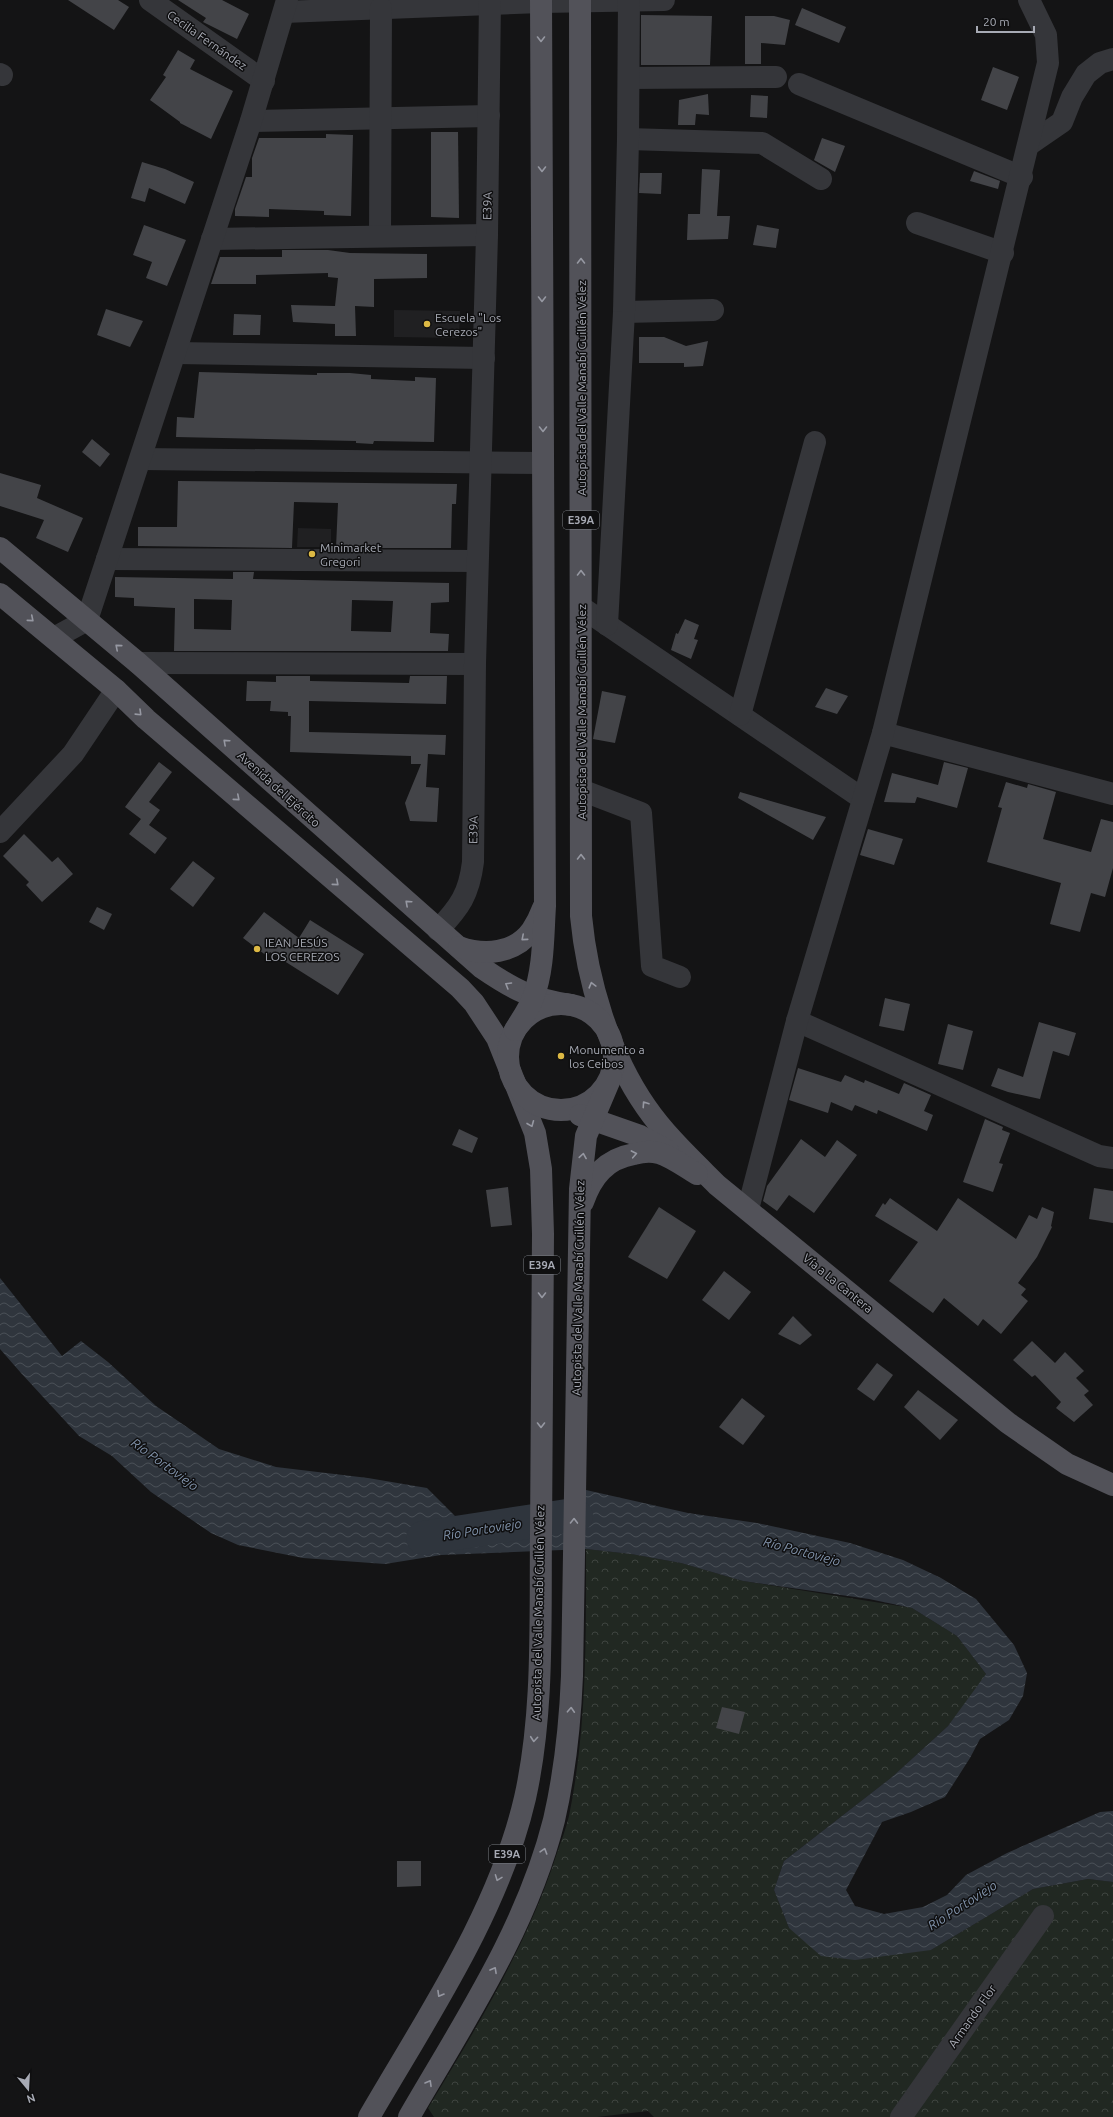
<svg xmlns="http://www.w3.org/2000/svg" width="1113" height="2117" viewBox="0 0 1113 2117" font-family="Ubuntu,sans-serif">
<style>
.built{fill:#202022}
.forest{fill:url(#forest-crowns)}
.water{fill:url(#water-waves)}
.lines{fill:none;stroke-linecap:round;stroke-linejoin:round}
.river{stroke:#2f353d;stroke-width:34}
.building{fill:#434448;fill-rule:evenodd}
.minor{stroke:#35363a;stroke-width:22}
.major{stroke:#525259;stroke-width:22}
.oneway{stroke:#9698a2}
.poi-dot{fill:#ddb944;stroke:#0f0f10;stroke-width:1.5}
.labels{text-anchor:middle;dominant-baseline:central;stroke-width:3;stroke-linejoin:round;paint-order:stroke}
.shield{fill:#0f0f10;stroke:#797c83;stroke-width:1}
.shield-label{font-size:11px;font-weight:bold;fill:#a7aab4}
.street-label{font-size:12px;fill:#a7aab4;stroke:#0f0f10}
.poi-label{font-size:12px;fill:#a7aab4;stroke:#0f0f10;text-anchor:start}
.water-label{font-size:13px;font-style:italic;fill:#8294ac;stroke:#0f0f10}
</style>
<defs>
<pattern id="forest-crowns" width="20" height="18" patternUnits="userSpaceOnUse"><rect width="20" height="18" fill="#212822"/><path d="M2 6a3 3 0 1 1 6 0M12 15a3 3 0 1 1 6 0" fill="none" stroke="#3e4440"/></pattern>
<pattern id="water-waves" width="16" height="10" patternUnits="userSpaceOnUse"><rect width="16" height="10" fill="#2f353d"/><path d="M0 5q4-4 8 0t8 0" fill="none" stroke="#4a5057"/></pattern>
</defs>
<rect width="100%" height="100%" fill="#141415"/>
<g class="built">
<polygon points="394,310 460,311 459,338 394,337"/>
<polygon points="298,528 331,529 331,547 297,547"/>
</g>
<path class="forest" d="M586,1549l45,5 50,9 62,18 169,27 45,28 29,38 -3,7 -35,45 -56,51 -108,84 -10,29 15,38 142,22 102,-61 55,-10 25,3v235h-459l-6,-6 -51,6h-163l-6,-9c49,-81 100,-164 129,-255 4,-12 9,-24 12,-37 18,-88 17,-178 17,-267z"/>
<polygon class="water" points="0,1278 62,1356 81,1341 108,1362 156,1406 219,1449 276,1467 368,1478 427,1488 473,1534 516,1531 586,1490 688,1513 757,1523 850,1543 903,1560 941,1578 976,1599 1014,1645 1027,1673 1023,1696 1009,1720 980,1739 970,1758 945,1797 911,1812 882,1822 846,1890 855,1906 884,1914 923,1907 947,1895 966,1875 1007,1853 1100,1812 1113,1811 1113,1882 1088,1879 1033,1889 931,1950 855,1960 821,1956 789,1928 774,1890 784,1861 892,1777 948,1726 986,1674 957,1636 912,1608 869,1599 743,1581 681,1563 631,1554 586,1549 441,1555 385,1564 303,1558 238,1545 211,1533 151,1492 112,1456 79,1436 21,1373 0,1349"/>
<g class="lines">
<polyline class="river" points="423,1538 567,1516 576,1516"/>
</g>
<g class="building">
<polygon points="68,0 118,0 129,7 114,30"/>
<polygon points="178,0 222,0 249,14 237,39 203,22 206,18"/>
<polygon points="802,8 846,27 839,43 795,25"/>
<polygon points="641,15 712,16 710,65 641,65"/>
<polygon points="745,16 774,16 790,20 785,45 761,43 761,64 745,64"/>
<polygon points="178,50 195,60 190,69 233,91 211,139 180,123 180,122 150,100 166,77 163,75"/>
<polygon points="993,67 1019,77 1007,110 981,100"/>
<polygon points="708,94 709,115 696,114 695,125 678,125 679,100"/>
<polygon points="751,95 768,96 767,118 750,117"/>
<polygon points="431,132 458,132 459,218 431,217"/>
<polygon points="326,134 353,135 351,216 324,215 324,211 269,209 269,217 235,216 235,209 246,177 252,177 252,158 259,138 326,138"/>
<polygon points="822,138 845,146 835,172 814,160"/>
<polygon points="142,162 165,169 194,182 185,204 149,188 145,202 131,198"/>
<polygon points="702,169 720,170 717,216 730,216 728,239 687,240 688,214 700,214"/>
<polygon points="974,171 1000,181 998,189 970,181"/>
<polygon points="640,173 662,173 661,194 639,193"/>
<polygon points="144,225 186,240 167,286 146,278 152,262 133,255"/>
<polygon points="757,225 779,229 776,248 753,245"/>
<polygon points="282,250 328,250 350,253 427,254 427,278 374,279 374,307 355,306 356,336 335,336 335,324 293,322 291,305 335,306 338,278 328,277 328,273 256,275 256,284 211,284 220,257 282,257"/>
<polygon points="106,309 143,321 130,347 97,335"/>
<polygon points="234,314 261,315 260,335 233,335"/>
<polygon points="639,337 664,337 686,346 708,341 703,366 684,367 684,363 639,363"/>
<polygon points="199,372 317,375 317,373 350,373 371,375 371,379 415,381 415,377 436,378 434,442 374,441 373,444 356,443 356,441 176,437 177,417 194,418"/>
<polygon points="92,439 110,454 100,467 82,452"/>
<polygon points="0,473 41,485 37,498 83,518 68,552 36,538 44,520 0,506"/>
<polygon points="178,481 457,484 456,504 452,504 451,548 336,548 338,503 294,502 292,548 138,546 138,527 177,527"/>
<path d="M233,572h21l-1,7 196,4v19l-18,1 -1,30 19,1 -1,17h-274l1,-43 -41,-2v-8l-19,-1v-20l118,2zM194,599l38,1 -1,30 -37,-1zM352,600l41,1 -2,31 -40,-1z"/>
<polygon points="685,619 699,625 694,639 698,640 691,659 671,650 676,633 678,634"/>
<polygon points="276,676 310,676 310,681 409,683 410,676 447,676 446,704 309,701 309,732 446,735 445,755 428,754 426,787 439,788 437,822 410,821 405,803 421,764 411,764 411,756 290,752 291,716 288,716 288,712 270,711 271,701 246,701 247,681 276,682"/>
<polygon points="826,688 848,696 837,714 815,707"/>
<polygon points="602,691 626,696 615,743 593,739"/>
<polygon points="159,762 172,772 149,802 160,810 149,825 167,838 155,854 129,834 141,819 125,807"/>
<polygon points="944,762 968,768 957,808 917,797 915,803 884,802 892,773 938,785"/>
<polygon points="1006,782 1027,788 1028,784 1056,792 1043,839 1091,852 1101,819 1113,822 1113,868 1105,897 1091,893 1080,932 1050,924 1061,883 987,862 1002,808 998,807"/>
<polygon points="740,792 826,817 813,840 738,798"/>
<polygon points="868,829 903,839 894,865 860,855"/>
<polygon points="24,834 52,862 58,857 73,874 42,902 26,885 29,882 3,856"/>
<polygon points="193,861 215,878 193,907 170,889"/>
<polygon points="97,907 112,914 104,930 89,922"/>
<polygon points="264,912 299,938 310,920 364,954 338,995 270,952 267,956 243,938"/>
<polygon points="885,998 910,1004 904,1031 879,1026"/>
<polygon points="1039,1022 1076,1033 1069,1056 1053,1051 1040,1099 1008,1092 991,1086 998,1068 1023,1077"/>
<polygon points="948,1024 973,1031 963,1070 938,1064"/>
<polygon points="798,1068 841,1082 845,1075 864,1083 865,1080 899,1094 904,1083 931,1095 924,1111 933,1115 927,1131 878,1110 877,1114 855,1105 852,1111 831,1102 828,1113 789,1100"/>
<polygon points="985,1119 1003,1127 1002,1130 1010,1133 999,1163 1003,1164 993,1192 963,1182"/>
<polygon points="459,1129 478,1138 472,1153 452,1145"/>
<polygon points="801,1139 825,1157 837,1140 857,1155 814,1213 789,1195 777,1211 763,1201 767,1186"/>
<polygon points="508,1187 512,1225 491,1227 486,1190"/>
<polygon points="1094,1188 1113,1191 1113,1223 1089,1219"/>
<polygon points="890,1198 937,1231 958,1198 1016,1239 1029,1215 1037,1219 1042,1207 1054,1212 1051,1226 1052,1227 1037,1257 1018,1283 1026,1289 1021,1295 1028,1301 1001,1334 983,1319 978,1326 944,1298 933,1313 889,1281 918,1242 875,1216 883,1203 885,1205"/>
<polygon points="659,1207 696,1231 667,1279 628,1257"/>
<polygon points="724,1271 751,1292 729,1320 702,1300"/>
<polygon points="793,1316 812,1335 800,1345 778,1334"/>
<polygon points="1032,1341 1055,1363 1065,1352 1084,1371 1076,1378 1089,1391 1084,1395 1093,1405 1074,1422 1056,1408 1061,1402 1035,1375 1032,1377 1013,1360"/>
<polygon points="877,1363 893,1375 874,1401 857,1389"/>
<polygon points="918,1390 958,1420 940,1440 904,1407"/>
<polygon points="742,1398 765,1416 743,1445 719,1427"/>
<polygon points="722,1707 745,1712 739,1734 716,1728"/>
<polygon points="397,1861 421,1861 421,1886 397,1887"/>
</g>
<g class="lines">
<g class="minor">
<polyline points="150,0 264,81"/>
<polyline points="284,12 541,2 664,0"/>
<polyline points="0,74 2,75"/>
<polyline points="629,78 776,77"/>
<polyline points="799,84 1022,177"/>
<polyline points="251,121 489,116"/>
<polyline points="628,139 762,143 821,179"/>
<polyline points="1030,144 1062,122 1072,97 1086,74 1100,63 1113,59"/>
<polyline points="917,223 1003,253"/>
<polyline points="380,236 381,8"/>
<polyline points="212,239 487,235"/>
<polyline points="624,312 713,310"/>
<polyline points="176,353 484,358"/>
<polyline points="141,459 543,463"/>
<polyline points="107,559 477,561"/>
<polyline points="581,607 863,799"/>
<polyline points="607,625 624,312 628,139 629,0"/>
<polyline points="54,638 87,620 251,121 287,0"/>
<polyline points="138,663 475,664"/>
<polyline points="740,715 815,442"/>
<polyline points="883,733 1113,794"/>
<polyline points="581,790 641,813 652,966 680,977"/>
<polyline points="0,832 73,754 116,690"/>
<path d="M438,930c22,-23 31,-36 35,-68l2,-198 12,-429 3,-235"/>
<polyline points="797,1021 1099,1156 1113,1158"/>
<polyline points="748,1209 797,1021 883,733 1048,63 1046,35 1029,0"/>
<polyline points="901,2117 1043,1916"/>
</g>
<g class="major">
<path d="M580,0l1,916c6,64 28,138 65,191 20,29 46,53 71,78l291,238 59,41 46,21"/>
<path d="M0,548l138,115 344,305c32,22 50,31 89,37"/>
<path d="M0,594l116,96 30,29 314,269 14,15 23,35 38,95 6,36 2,65c-1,101 -2,201 -2,301 -1,87 3,178 -16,263 -26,113 -98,219 -156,319"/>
<path d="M459,947c25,9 56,7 73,-17 4,-6 8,-14 11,-22"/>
<circle cx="561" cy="1057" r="53"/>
<path d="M515,1030c6,-10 14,-21 18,-32 11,-29 10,-62 12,-92l-4,-906"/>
<polyline points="580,1115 640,1136 668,1151"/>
<path d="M583,1202c9,-26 23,-43 51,-48 7,-2 17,-3 25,-1 13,4 26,14 38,21"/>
<path d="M409,2117c55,-95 118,-189 145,-297 11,-48 16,-95 18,-144l8,-487 6,-53 25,-59"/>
</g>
</g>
<defs><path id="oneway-chevron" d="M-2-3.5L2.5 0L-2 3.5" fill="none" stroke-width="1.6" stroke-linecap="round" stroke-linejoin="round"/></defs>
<g class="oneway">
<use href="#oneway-chevron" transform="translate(541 39) rotate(90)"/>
<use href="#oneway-chevron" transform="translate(542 169) rotate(90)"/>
<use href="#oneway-chevron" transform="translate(581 261) rotate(-90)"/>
<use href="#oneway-chevron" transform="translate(542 299) rotate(90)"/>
<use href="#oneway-chevron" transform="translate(543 429) rotate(90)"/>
<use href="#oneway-chevron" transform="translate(581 573) rotate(-90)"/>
<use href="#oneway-chevron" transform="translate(31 619) rotate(40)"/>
<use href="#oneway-chevron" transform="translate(118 647) rotate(-139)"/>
<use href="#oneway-chevron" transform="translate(139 713) rotate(44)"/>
<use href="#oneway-chevron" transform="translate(226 742) rotate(-138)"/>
<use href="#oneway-chevron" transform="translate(237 798) rotate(41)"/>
<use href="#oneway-chevron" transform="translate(581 857) rotate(-90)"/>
<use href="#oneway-chevron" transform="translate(336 883) rotate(41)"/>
<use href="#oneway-chevron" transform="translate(408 903) rotate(-138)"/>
<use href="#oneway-chevron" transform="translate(524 938) rotate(139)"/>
<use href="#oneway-chevron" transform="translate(508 985) rotate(-149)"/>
<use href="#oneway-chevron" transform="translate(592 985) rotate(-105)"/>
<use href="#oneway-chevron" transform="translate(645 1104) rotate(-124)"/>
<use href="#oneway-chevron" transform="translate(531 1124) rotate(68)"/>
<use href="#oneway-chevron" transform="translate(634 1154) rotate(-11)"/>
<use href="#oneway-chevron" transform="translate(583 1156) rotate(-81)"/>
<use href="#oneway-chevron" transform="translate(542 1295) rotate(90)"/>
<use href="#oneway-chevron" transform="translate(541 1425) rotate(90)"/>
<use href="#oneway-chevron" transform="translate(574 1521) rotate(-89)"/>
<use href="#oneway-chevron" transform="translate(571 1710) rotate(-87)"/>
<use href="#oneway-chevron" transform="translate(534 1739) rotate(95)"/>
<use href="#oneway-chevron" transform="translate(544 1851) rotate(-73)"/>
<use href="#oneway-chevron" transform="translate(498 1878) rotate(111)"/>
<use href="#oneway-chevron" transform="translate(494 1970) rotate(-61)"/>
<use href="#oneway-chevron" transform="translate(440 1994) rotate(120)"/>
<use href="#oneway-chevron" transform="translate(429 2083) rotate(-60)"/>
</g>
<g class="poi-dot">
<circle cx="427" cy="324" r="4"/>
<circle cx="312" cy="554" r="4"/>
<circle cx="257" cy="949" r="4"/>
<circle cx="561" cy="1056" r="4"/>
</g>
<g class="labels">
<g class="shield">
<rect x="563" y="511" width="36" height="18" rx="3"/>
<rect x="524" y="1256" width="36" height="18" rx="3"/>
<rect x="489" y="1845" width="36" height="18" rx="3"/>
</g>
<g class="shield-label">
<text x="581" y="520">E39A</text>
<text x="542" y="1265">E39A</text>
<text x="507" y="1854">E39A</text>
</g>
<g class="street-label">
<text transform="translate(207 40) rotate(35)">Cecilia Fernández</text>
<text transform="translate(487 206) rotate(-89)">E39A</text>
<text transform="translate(581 388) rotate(-90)">Autopista del Valle Manabí Guillén Vélez</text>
<text transform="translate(581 712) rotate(-90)">Autopista del Valle Manabí Guillén Vélez</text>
<text transform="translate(279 789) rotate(42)">Avenida del Ejército</text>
<text transform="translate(473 830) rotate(-89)">E39A</text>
<text transform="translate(838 1283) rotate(39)">Vía a La Cantera</text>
<text transform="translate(578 1288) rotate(-89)">Autopista del Valle Manabí Guillén Vélez</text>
<text transform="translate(538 1613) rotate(-89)">Autopista del Valle Manabí Guillén Vélez</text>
<text transform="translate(972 2016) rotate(-55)">Armando Flor</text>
</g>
<g class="poi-label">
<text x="435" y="317">Escuela "Los<tspan x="435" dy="14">Cerezos"</tspan></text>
<text x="320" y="547">Minimarket<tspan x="320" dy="14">Gregori</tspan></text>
<text x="265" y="942">IEAN JESÚS<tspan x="265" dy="14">LOS CEREZOS</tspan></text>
<text x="569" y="1049">Monumento a<tspan x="569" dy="14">los Ceibos</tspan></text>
</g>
<g class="water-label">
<text transform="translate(165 1464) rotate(36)">Río Portoviejo</text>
<text transform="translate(482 1529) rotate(-9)">Río Portoviejo</text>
<text transform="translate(802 1551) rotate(15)">Río Portoviejo</text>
<text transform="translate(962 1905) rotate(-33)">Río Portoviejo</text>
</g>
</g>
<g transform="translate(28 2089) rotate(162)" stroke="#0f0f10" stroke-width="3" paint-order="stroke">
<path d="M0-3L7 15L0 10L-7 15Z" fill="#a7aab4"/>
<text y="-6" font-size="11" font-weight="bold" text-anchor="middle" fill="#a7aab4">N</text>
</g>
<path d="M977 26v6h57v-6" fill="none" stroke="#a7aab4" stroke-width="2"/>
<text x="983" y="26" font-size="12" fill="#a7aab4" stroke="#0f0f10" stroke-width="3" paint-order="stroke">20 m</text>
</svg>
